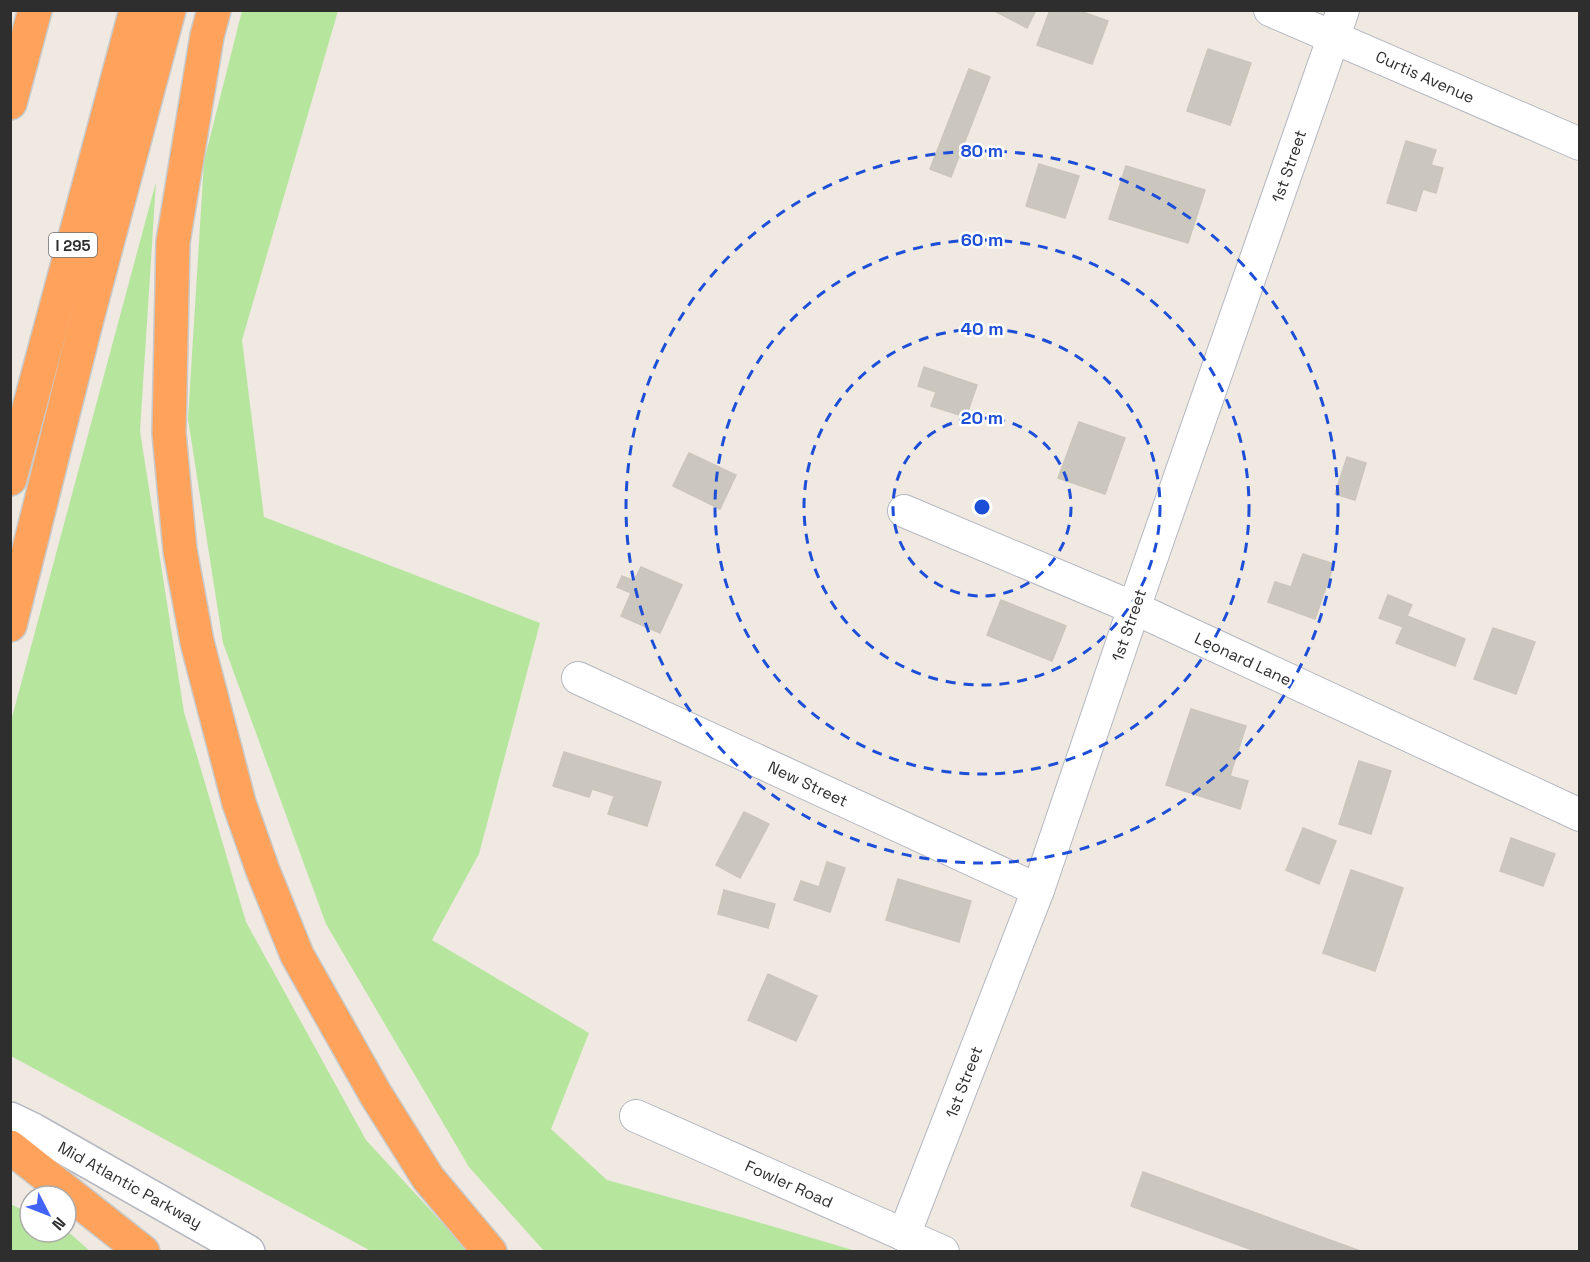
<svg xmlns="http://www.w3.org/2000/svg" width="1590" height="1262" viewBox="0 0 1590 1262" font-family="'Space Grotesk',sans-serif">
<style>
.green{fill:#b6e59e}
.building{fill:#cbc7bf;stroke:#cbc5ba;stroke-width:1.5}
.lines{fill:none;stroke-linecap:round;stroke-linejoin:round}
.street-casing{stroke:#b4b7c1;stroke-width:34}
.secondary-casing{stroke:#b4b7c1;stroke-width:36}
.highway-casing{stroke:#c9c9c9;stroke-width:36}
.street{stroke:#fff;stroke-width:32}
.secondary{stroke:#fff;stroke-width:33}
.highway{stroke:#ffa35c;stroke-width:33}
.ring{fill:none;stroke:#1d4ed8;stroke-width:3;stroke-dasharray:10 8}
.labels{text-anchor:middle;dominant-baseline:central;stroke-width:5;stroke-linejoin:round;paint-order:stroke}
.shield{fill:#fff;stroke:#6d6d6d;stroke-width:1.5}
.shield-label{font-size:15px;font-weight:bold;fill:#2e2e2e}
.street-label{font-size:16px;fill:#2e2e2e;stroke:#fff}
.centre{fill:#1d4ed8;stroke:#fff;stroke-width:3}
.ring-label{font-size:18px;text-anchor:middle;font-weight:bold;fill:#1d4ed8;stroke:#fff;stroke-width:5;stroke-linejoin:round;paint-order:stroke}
</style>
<rect width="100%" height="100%" fill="#efe9e1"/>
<g class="green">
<polygon points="242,11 338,11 242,340 264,517 540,623 479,854 432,940 589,1033 551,1129 607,1180 744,1218 856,1251 544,1251 469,1167 326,924 223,643 188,419 204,161"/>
<polygon points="156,182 140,431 184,712 246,922 366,1140 468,1251 371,1251 11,1056 11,721"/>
<polygon points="10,1204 30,1213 30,1232 66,1232 66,1230 90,1251 11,1251"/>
</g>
<g class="building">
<polygon points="993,10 1036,10 1027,28"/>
<polygon points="1050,10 1077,10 1108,21 1092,64 1037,45"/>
<polygon points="1208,49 1251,63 1230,125 1187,111"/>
<polygon points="969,69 990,77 951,177 930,169"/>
<polygon points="1406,141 1436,150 1431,165 1443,168 1436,193 1423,189 1416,211 1387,203"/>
<polygon points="1039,164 1079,176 1065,218 1026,206"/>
<polygon points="1126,166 1205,190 1188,243 1109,219"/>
<polygon points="924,367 977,385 966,417 931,406 936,392 918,386"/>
<polygon points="1079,422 1125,438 1105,494 1058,478"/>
<polygon points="689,453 736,475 720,509 673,486"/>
<polygon points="1347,457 1366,463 1355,500 1335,494"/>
<polygon points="1303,554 1334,564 1315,619 1268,602 1275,582 1291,587"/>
<polygon points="641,567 682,585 660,633 621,616 631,593 617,587 622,576 634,581"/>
<polygon points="1388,595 1412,605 1407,616 1465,639 1455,666 1396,643 1403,627 1379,618"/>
<polygon points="1001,600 1066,626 1052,661 987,635"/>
<polygon points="1493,628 1535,642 1516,694 1474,679"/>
<polygon points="1191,709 1246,726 1230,776 1248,781 1240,809 1166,785"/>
<polygon points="564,752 661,782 647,826 608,814 614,796 592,789 589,797 553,786"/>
<polygon points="1359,761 1391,771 1371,834 1339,824"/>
<polygon points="744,812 769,824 740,878 716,865"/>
<polygon points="1303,828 1336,841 1319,884 1286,870"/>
<polygon points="1511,838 1555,854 1543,886 1500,871"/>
<polygon points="827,862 845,868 830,912 794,900 801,881 819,887"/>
<polygon points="1351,870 1403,888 1375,971 1323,953"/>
<polygon points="898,879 971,901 959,942 886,920"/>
<polygon points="724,890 775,904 768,928 718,914"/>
<polygon points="768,974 817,996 796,1041 748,1020"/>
<polygon points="1143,1172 1363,1252 1258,1252 1131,1206"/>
</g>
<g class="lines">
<defs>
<g id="street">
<polyline points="1270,10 1580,144"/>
<polyline points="904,511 1134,608 1580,815"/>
<polyline points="578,678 1038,890"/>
<polyline points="636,1116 943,1252"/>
<polyline points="904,1235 1038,890 1134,608 1343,10"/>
</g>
<polyline id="secondary" points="10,1119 33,1130 248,1252"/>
<g id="highway">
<polyline points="214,10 207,36 173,242 169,433 180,550 197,642 239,803 263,871 297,955 376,1095 428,1178 490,1252"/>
<polyline points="10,103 35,10"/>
<polyline points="10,479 136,10"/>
<polyline points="10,625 84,330 169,10"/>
<polyline points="10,1147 143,1252"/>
</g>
</defs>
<use href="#street" class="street-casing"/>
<use href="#secondary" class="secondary-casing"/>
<use href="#highway" class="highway-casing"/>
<use href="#street" class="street"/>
<use href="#secondary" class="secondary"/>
<use href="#highway" class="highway"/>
</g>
<g class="ring">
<circle cx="982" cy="507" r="89"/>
<circle cx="982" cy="507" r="178"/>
<circle cx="982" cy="507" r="267"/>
<circle cx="982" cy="507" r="356"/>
</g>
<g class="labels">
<rect class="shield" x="49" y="233" width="48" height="24" rx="4.5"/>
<g class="shield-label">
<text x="73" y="245">I 295</text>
</g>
<g class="street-label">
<text transform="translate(1425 77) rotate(24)">Curtis Avenue</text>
<text transform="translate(1289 166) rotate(-71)">1st Street</text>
<text transform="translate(1129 625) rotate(-71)">1st Street</text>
<text transform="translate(1243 659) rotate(25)">Leonard Lane</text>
<text transform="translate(808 784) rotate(25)">New Street</text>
<text transform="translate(964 1082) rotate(-69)">1st Street</text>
<text transform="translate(789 1184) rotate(24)">Fowler Road</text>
<text transform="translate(130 1185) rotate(29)">Mid Atlantic Parkway</text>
</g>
</g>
<circle cx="982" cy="507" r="9" class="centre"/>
<g class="ring-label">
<text x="982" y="157">80 m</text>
<text x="982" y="246">60 m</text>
<text x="982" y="335">40 m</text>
<text x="982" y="424">20 m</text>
</g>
<rect width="1590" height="1262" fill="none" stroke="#2e2e2e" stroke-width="24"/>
<g transform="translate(48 1214) rotate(132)"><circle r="28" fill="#ffffff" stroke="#ababab" stroke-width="1.5"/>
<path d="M0-4.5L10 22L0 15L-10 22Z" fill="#4264fb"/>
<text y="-9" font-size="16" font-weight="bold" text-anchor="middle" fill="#2e2e2e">N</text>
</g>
</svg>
